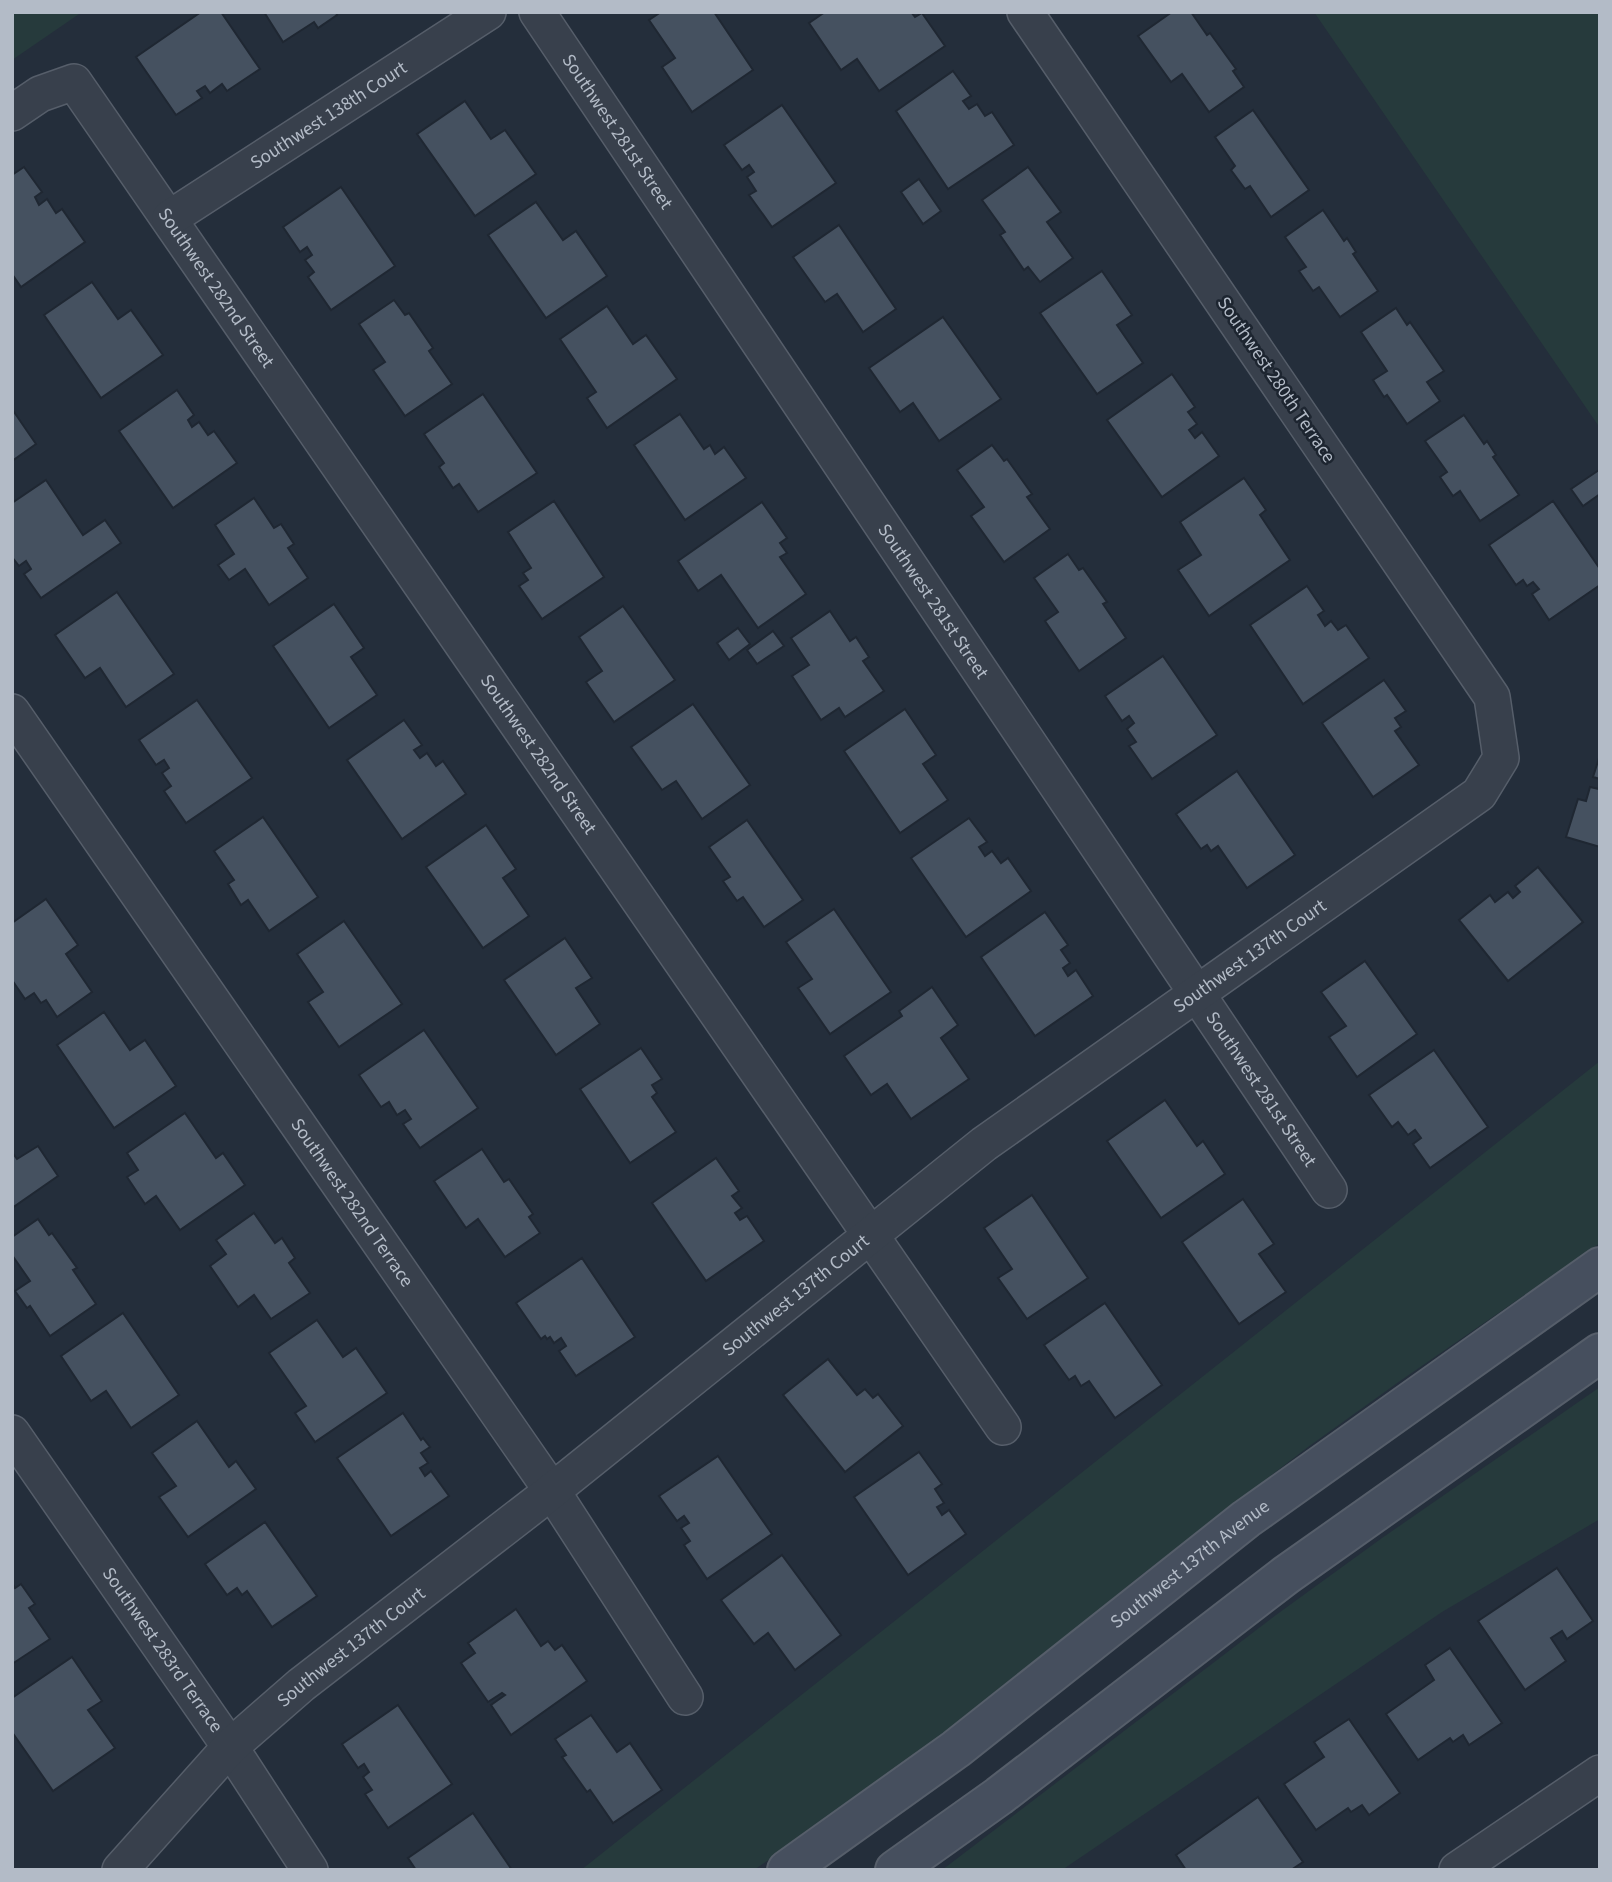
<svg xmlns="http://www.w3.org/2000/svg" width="1612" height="1882" viewBox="0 0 1612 1882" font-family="'Source Sans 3',sans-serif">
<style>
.green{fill:#263a3c}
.building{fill:#455160;stroke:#1f2732;stroke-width:2}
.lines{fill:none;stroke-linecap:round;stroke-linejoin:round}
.minor-casing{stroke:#565e6a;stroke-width:38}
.secondary-casing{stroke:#565e6a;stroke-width:42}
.minor{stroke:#38404c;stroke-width:35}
.secondary{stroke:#464f5e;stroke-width:38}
.labels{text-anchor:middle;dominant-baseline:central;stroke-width:5;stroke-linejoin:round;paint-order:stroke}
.street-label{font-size:19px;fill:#b3bbc7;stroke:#1d2530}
</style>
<rect width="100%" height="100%" fill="#242e3b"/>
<g class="green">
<polygon points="12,12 82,12 12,60"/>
<polygon points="1314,12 1600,12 1600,428"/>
<polygon points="1600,1061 1600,1243 1400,1381 1308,1447 1139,1577 980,1707 860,1797 754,1870 581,1870"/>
<polygon points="1600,1387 1600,1519 1442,1612 1062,1870 942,1870 1276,1615 1382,1538"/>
</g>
<g class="building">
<polygon points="201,12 221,12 260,69 227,91 222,84 210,93 205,86 197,91 202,98 176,115 136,57"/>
<polygon points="264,12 336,12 337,15 318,28 314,22 283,42"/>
<polygon points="661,12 714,12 753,70 692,112 662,67 675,58 649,20"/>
<polygon points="825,12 911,12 915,17 922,13 945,46 879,91 857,59 841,70 809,23"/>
<polygon points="1172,12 1191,12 1207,35 1210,33 1236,69 1233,71 1244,87 1209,112 1182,74 1171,82 1138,36"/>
<polygon points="953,71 971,96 963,101 969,109 977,104 985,116 992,112 1014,145 948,189 896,111"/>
<polygon points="465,101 491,139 505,130 536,174 475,216 417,134"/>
<polygon points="782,105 836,183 772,227 749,195 756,191 747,177 754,172 749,165 742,170 724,145"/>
<polygon points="1253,110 1309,190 1271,217 1250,186 1245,189 1231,170 1235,166 1215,137"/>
<polygon points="24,167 42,192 35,197 39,205 47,199 56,213 62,209 85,242 21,287 12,274 12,175"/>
<polygon points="1028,167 1061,212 1047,222 1073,258 1040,282 1028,267 1024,270 1000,235 1005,232 982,200"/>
<polygon points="919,179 941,211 923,224 901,192"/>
<polygon points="341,187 395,266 331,310 308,277 314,272 305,260 312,255 307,247 300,252 283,227"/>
<polygon points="536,202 563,240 576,231 607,276 546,318 488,235"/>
<polygon points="1323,210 1344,241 1347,238 1356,252 1353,254 1378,291 1340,317 1319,287 1313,291 1299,271 1306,267 1285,237"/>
<polygon points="839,225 896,309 863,332 837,294 825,302 793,257"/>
<polygon points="1102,271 1132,315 1117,325 1143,363 1097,394 1040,313"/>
<polygon points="92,282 118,319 131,310 163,355 101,398 44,315"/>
<polygon points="394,300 405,315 409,313 433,348 429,351 452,384 405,416 373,370 385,362 359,324"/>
<polygon points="607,306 633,344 646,335 677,379 607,428 587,398 596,392 560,339"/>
<polygon points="1396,308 1407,325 1410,322 1444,371 1427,382 1440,401 1407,424 1387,395 1384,397 1373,380 1387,371 1361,332"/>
<polygon points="943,317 1001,399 939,441 913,403 900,412 869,368"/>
<polygon points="1172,374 1195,407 1188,412 1197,424 1189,430 1195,438 1202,432 1219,456 1162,497 1107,420"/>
<polygon points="177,390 194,415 188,420 192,427 199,422 208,435 214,431 237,463 173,508 119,431"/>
<polygon points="483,394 537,473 478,512 459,484 453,488 439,467 444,463 424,434"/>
<polygon points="12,409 36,444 12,461"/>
<polygon points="680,414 704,449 710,445 715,454 724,447 746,478 685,520 634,445"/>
<polygon points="1464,415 1484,444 1487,441 1496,455 1493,457 1519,495 1480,521 1460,491 1453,496 1440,477 1447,472 1425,441"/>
<polygon points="992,445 1004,461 1007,459 1032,494 1027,497 1050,529 1004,562 971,516 984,507 957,470"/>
<polygon points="1599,470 1600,494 1583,506 1571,489"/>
<polygon points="1244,478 1266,510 1260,515 1290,560 1209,616 1178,570 1201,555 1180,522"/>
<polygon points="46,480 83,535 105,520 121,543 41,598 24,574 31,569 26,561 19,566 12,557 12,503"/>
<polygon points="254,498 274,528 281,524 294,544 288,548 308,578 269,605 245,569 229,580 218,565 234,554 215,525"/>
<polygon points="554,501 604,577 542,619 519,586 528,580 523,573 531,568 508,532"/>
<polygon points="1553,501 1600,569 1600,585 1549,620 1532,594 1539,589 1533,582 1527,586 1523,580 1516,585 1489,545"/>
<polygon points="762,502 787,538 780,543 787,553 780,557 806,594 758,628 721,575 698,591 678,561"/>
<polygon points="1068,554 1079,570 1083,568 1107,602 1103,604 1126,638 1079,671 1045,621 1058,612 1034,578"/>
<polygon points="1307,586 1324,611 1318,615 1325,626 1331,621 1338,630 1346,625 1369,658 1303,704 1250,625"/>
<polygon points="117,592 174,674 126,707 100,668 85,678 55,635"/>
<polygon points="334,604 364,648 351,657 377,695 329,728 273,646"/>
<polygon points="623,606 675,680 614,722 586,682 602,671 579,637"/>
<polygon points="830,611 850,641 856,637 869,657 863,661 884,691 845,717 839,708 821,720 792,676 809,665 791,638"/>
<polygon points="738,628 750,644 729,660 717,643"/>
<polygon points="773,631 784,646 757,664 747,650"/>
<polygon points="1163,656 1217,735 1152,779 1129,746 1136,742 1127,729 1134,723 1129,716 1122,721 1105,696"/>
<polygon points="1384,680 1406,711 1395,718 1401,727 1395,731 1419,765 1373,797 1322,723"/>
<polygon points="197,700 252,778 186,823 164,791 171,786 162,773 169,768 164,760 156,765 139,740"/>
<polygon points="693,704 750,785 702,819 676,781 662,790 631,747"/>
<polygon points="905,709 936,755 923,764 948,800 900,833 844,751"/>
<polygon points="404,720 422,745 414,750 420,758 427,753 436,766 443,761 466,794 402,839 347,760"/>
<polygon points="1600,755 1600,779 1593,777"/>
<polygon points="1237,771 1295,855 1247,888 1218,846 1211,851 1207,845 1201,849 1176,814"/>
<polygon points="1600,786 1600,847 1566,837 1578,799 1586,801 1590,787 1599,789"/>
<polygon points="263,817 318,897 269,931 248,900 241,905 228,884 234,880 214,851"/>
<polygon points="969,818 987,842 979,847 985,856 992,851 1001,863 1008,858 1031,891 966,937 911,858"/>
<polygon points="747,820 803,900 764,927 743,897 737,901 723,881 730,877 709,847"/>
<polygon points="486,825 516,869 503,878 529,916 483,948 426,867"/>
<polygon points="1538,867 1583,922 1508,981 1459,920 1490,895 1495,902 1508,892 1513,898 1520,892 1515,886"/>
<polygon points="46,899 78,945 66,954 92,992 57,1017 46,1000 41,1003 34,993 25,999 12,980 12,923"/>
<polygon points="834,909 891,992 830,1034 798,988 812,979 786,942"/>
<polygon points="1045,912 1068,945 1061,950 1070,963 1063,968 1068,976 1076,970 1093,996 1035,1036 981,957"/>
<polygon points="344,921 402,1004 339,1047 308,1002 323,992 297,954"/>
<polygon points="565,938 592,978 576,988 600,1024 556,1055 504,980"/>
<polygon points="1365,961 1417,1034 1357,1077 1329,1037 1346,1026 1321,992"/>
<polygon points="932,987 958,1025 941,1038 969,1079 911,1119 887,1084 871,1095 844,1056 902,1016 899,1011"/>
<polygon points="104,1012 130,1050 145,1040 176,1086 114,1128 57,1045"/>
<polygon points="424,1030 478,1108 420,1148 403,1124 411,1119 405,1110 397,1115 389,1102 381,1107 359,1075"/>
<polygon points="641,1048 662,1079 652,1085 657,1093 652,1097 676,1132 630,1163 580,1089"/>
<polygon points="1434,1050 1488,1127 1430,1168 1413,1144 1421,1138 1415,1130 1408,1135 1398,1122 1392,1127 1369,1095"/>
<polygon points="1165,1100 1197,1146 1203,1141 1225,1174 1161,1218 1107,1141"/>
<polygon points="185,1113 216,1158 223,1153 245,1185 180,1230 156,1196 145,1204 127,1177 138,1170 127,1153"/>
<polygon points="38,1146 58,1176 12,1208 12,1152 17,1159"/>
<polygon points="482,1149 504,1182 509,1179 533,1214 529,1217 540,1233 505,1257 478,1219 466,1228 434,1181"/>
<polygon points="716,1158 739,1191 732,1196 742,1208 735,1213 740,1220 747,1216 764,1241 706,1281 652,1203"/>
<polygon points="1032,1195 1088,1278 1027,1319 998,1278 1012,1269 984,1228"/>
<polygon points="1243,1199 1274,1244 1259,1254 1286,1292 1239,1324 1182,1242"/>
<polygon points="254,1213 275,1243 282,1238 295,1258 289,1263 310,1293 271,1319 254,1295 238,1307 210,1266 226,1254 216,1240"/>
<polygon points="38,1219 49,1235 52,1233 77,1268 73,1270 96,1304 50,1336 30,1306 27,1308 15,1291 30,1281 12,1255 12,1237"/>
<polygon points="582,1258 635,1337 576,1376 559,1351 566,1346 561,1338 554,1343 550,1337 547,1339 545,1336 541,1339 516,1303"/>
<polygon points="1105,1303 1162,1385 1115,1418 1089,1381 1081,1386 1075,1376 1069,1380 1044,1345"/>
<polygon points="123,1313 179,1395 131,1428 106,1391 91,1401 61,1356"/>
<polygon points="317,1320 343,1357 356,1348 387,1393 315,1442 295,1413 306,1406 269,1353"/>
<polygon points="828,1359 857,1395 865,1389 873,1398 878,1394 903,1426 845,1472 783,1395"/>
<polygon points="403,1413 421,1440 423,1438 430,1447 421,1453 428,1463 420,1468 425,1476 431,1471 449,1496 391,1536 337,1458"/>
<polygon points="197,1421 229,1467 236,1461 256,1489 188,1537 159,1497 176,1486 152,1453"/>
<polygon points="919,1452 942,1484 935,1489 944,1503 937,1507 942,1515 949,1510 966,1534 908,1575 854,1497"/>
<polygon points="718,1456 772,1534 707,1579 684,1545 690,1541 681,1528 689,1523 684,1516 677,1521 659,1496"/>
<polygon points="265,1522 317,1596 272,1627 247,1591 242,1595 237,1588 227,1595 205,1564"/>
<polygon points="782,1555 841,1635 795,1670 768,1633 754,1644 721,1600"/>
<polygon points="1557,1568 1593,1621 1567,1639 1562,1631 1551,1638 1566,1661 1525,1690 1478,1621"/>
<polygon points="12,1583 15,1588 21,1584 35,1604 29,1608 50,1639 12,1664"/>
<polygon points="516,1609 541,1646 548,1641 555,1650 562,1645 587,1681 511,1735 491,1705 505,1695 502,1693 488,1702 461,1663 475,1653 468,1643"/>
<polygon points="1450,1648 1502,1723 1469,1745 1463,1735 1453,1742 1450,1738 1418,1760 1386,1714 1434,1680 1425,1665"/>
<polygon points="72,1657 102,1701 88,1710 115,1748 53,1791 12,1732 12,1698"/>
<polygon points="398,1705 452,1784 388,1828 365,1794 372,1790 363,1777 369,1772 364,1764 358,1768 342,1744"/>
<polygon points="591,1715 617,1752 630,1743 662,1790 613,1823 590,1790 587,1792 562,1757 566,1755 555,1739"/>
<polygon points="1349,1719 1400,1793 1369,1815 1362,1805 1351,1812 1348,1808 1316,1830 1284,1784 1324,1757 1314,1742"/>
<polygon points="1258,1797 1303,1862 1291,1870 1186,1870 1176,1855"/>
<polygon points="473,1813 512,1870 416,1870 408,1858"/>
</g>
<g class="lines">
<defs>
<g id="minor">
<path id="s1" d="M537,12l792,1178"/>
<path id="s2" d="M12,113l28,-19 34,-12 929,1345"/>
<path id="s3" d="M170,218l318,-206"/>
<path id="s4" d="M12,712l540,779 133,206"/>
<path id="s5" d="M12,1433l218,314 80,123"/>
<path id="s6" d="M120,1870l110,-123 71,-62 251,-194 432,-347 495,-350 22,-36 -9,-61 -467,-685"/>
<polyline points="1457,1870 1600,1773"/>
</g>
<g id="secondary">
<path id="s7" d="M787,1870l169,-121 290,-230 354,-252"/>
<polyline points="895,1870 999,1796 1286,1575 1600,1353"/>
</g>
</defs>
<use href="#minor" class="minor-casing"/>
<use href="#secondary" class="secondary-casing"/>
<use href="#minor" class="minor"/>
<use href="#secondary" class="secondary"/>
</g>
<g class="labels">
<g class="street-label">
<text stroke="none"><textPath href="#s3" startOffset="189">Southwest 138th Court</textPath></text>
<text stroke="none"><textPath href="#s1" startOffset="144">Southwest 281st Street</textPath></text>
<text stroke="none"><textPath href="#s2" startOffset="320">Southwest 282nd Street</textPath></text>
<text transform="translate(1276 380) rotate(56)">Southwest 280th Terrace</text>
<text stroke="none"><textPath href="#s1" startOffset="710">Southwest 281st Street</textPath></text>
<text stroke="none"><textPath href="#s2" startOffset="887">Southwest 282nd Street</textPath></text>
<text stroke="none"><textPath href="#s6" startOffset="1456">Southwest 137th Court</textPath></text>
<text stroke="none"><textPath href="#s1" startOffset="1298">Southwest 281st Street</textPath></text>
<text stroke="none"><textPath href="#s4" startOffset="597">Southwest 282nd Terrace</textPath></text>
<text stroke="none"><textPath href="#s6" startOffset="889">Southwest 137th Court</textPath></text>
<text stroke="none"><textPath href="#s7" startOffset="506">Southwest 137th Avenue</textPath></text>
<text stroke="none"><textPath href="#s6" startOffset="322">Southwest 137th Court</textPath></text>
<text stroke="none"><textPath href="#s5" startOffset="264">Southwest 283rd Terrace</textPath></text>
</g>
</g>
<rect width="1612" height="1882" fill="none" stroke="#b3bbc7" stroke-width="28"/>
</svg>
